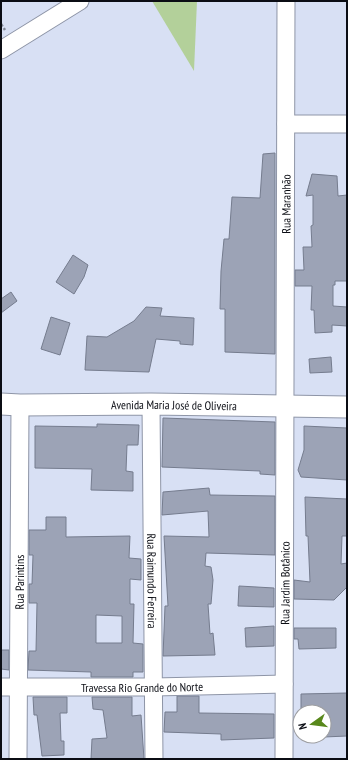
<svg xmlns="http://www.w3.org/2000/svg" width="348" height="760" viewBox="0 0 348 760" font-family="'PT Sans Narrow',sans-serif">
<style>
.green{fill:#b3d09a}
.building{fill:#9ca3b6;stroke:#757c8e;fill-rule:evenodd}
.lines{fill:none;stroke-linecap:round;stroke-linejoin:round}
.minor-casing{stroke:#8e95a7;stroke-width:19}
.tertiary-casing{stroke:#8e95a7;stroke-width:23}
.path{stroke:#828896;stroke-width:2.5;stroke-dasharray:3 2;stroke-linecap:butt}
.minor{stroke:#fff;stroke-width:17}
.tertiary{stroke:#fff;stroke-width:21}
.labels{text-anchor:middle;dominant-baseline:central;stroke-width:4;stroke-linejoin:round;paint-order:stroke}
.street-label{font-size:12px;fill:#0b0d14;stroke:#fff}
</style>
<rect width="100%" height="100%" fill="#d8e0f4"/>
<polygon class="green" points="152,1 197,1 194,71"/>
<g class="building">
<polygon points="275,153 275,354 225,352 225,309 220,309 221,271 224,239 229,239 232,197 260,198 263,154"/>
<polygon points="312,174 337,176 338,196 347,195 347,281 335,281 335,285 333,285 333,306 347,307 347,326 332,325 332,332 315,333 314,310 311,310 312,286 295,286 295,270 304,270 303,247 312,247 311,226 313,225 313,195 306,196"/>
<polygon points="73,255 88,265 84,277 74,294 56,282"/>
<polygon points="11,292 17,301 1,313 1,299"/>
<polygon points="146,307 162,308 160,316 194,318 193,345 180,344 180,341 156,339 149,372 85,370 87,336 107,337 134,321"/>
<polygon points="51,317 70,323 60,355 41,349"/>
<polygon points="331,357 332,372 310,373 309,359"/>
<polygon points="163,418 275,422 275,475 260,474 260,471 162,467"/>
<polygon points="97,424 139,425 138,445 127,445 126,471 133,472 133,491 91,490 92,469 35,468 35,426 97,427"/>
<polygon points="304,426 347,428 347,480 301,477 298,470 304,450"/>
<polygon points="209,488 210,495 275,496 275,555 206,553 205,566 211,567 213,580 211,604 208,604 210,634 213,633 215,655 163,656 165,606 168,606 164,536 209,537 208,511 162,515 163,492"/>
<polygon points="305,497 347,499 347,536 342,536 341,564 347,563 347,587 334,600 294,599 294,580 310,582 308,536 306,536"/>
<path d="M46,517h20v20l64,-1 -1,22 12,1v21l-11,-1v25h4l-1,39 10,1v28h-10v5h-42v-5l-63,-2 1,-19h7l1,-48h-8v-19h3l1,-29h-4v-25h17zM96,615l26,1v27h-26z"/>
<polygon points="239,586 274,588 274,607 238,606"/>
<polygon points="274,626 274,646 246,647 245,628"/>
<polygon points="294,628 336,628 336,648 299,649 298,639 294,639"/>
<polygon points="1,650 9,650 9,670 1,669"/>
<polygon points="347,693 347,736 324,737 324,712 301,712 301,694"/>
<polygon points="177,696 199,696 199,713 274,714 274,738 221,740 221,734 164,732 165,712 177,712"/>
<polygon points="33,697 67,697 67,713 60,713 61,741 64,741 64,755 42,756 37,715 34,715"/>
<polygon points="92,697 132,697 132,716 141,715 144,759 91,759 92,739 107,738 103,710 93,709"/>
</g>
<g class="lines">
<defs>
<g id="minor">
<polyline points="1,50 80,1"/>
<polyline points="286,124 347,124"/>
<path id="s1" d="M151,404l3,355"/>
<path id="s2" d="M1,687h153l130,-3"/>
<path id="s3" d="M18,759l2,-354"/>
<path id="s4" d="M284,759l2,-758"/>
</g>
<g id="tertiary">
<path id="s5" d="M1,404l19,1 131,-1 196,3"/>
</g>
</defs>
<use href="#minor" class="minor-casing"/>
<use href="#tertiary" class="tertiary-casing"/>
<polyline class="path" points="1,24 5,30"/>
<use href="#minor" class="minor"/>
<use href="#tertiary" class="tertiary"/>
</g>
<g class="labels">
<g class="street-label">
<text stroke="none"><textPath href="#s4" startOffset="555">Rua Maranhão</textPath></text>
<text stroke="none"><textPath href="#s5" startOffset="173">Avenida Maria José de Oliveira</textPath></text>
<text stroke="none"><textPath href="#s1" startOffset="177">Rua Raimundo Ferreira</textPath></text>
<text stroke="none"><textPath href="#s3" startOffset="177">Rua Parintins</textPath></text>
<text stroke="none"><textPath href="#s4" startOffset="176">Rua Jardim Botânico</textPath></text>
<text stroke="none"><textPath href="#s2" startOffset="141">Travessa Rio Grande do Norte</textPath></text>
</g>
</g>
<rect width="348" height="760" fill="none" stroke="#0b0d14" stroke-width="4"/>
<g transform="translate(312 724) rotate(256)"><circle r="19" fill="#ffffff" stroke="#9d9ea1"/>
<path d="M0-3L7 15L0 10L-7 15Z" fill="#58881b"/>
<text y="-6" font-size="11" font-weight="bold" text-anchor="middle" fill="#0b0d14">N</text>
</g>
</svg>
